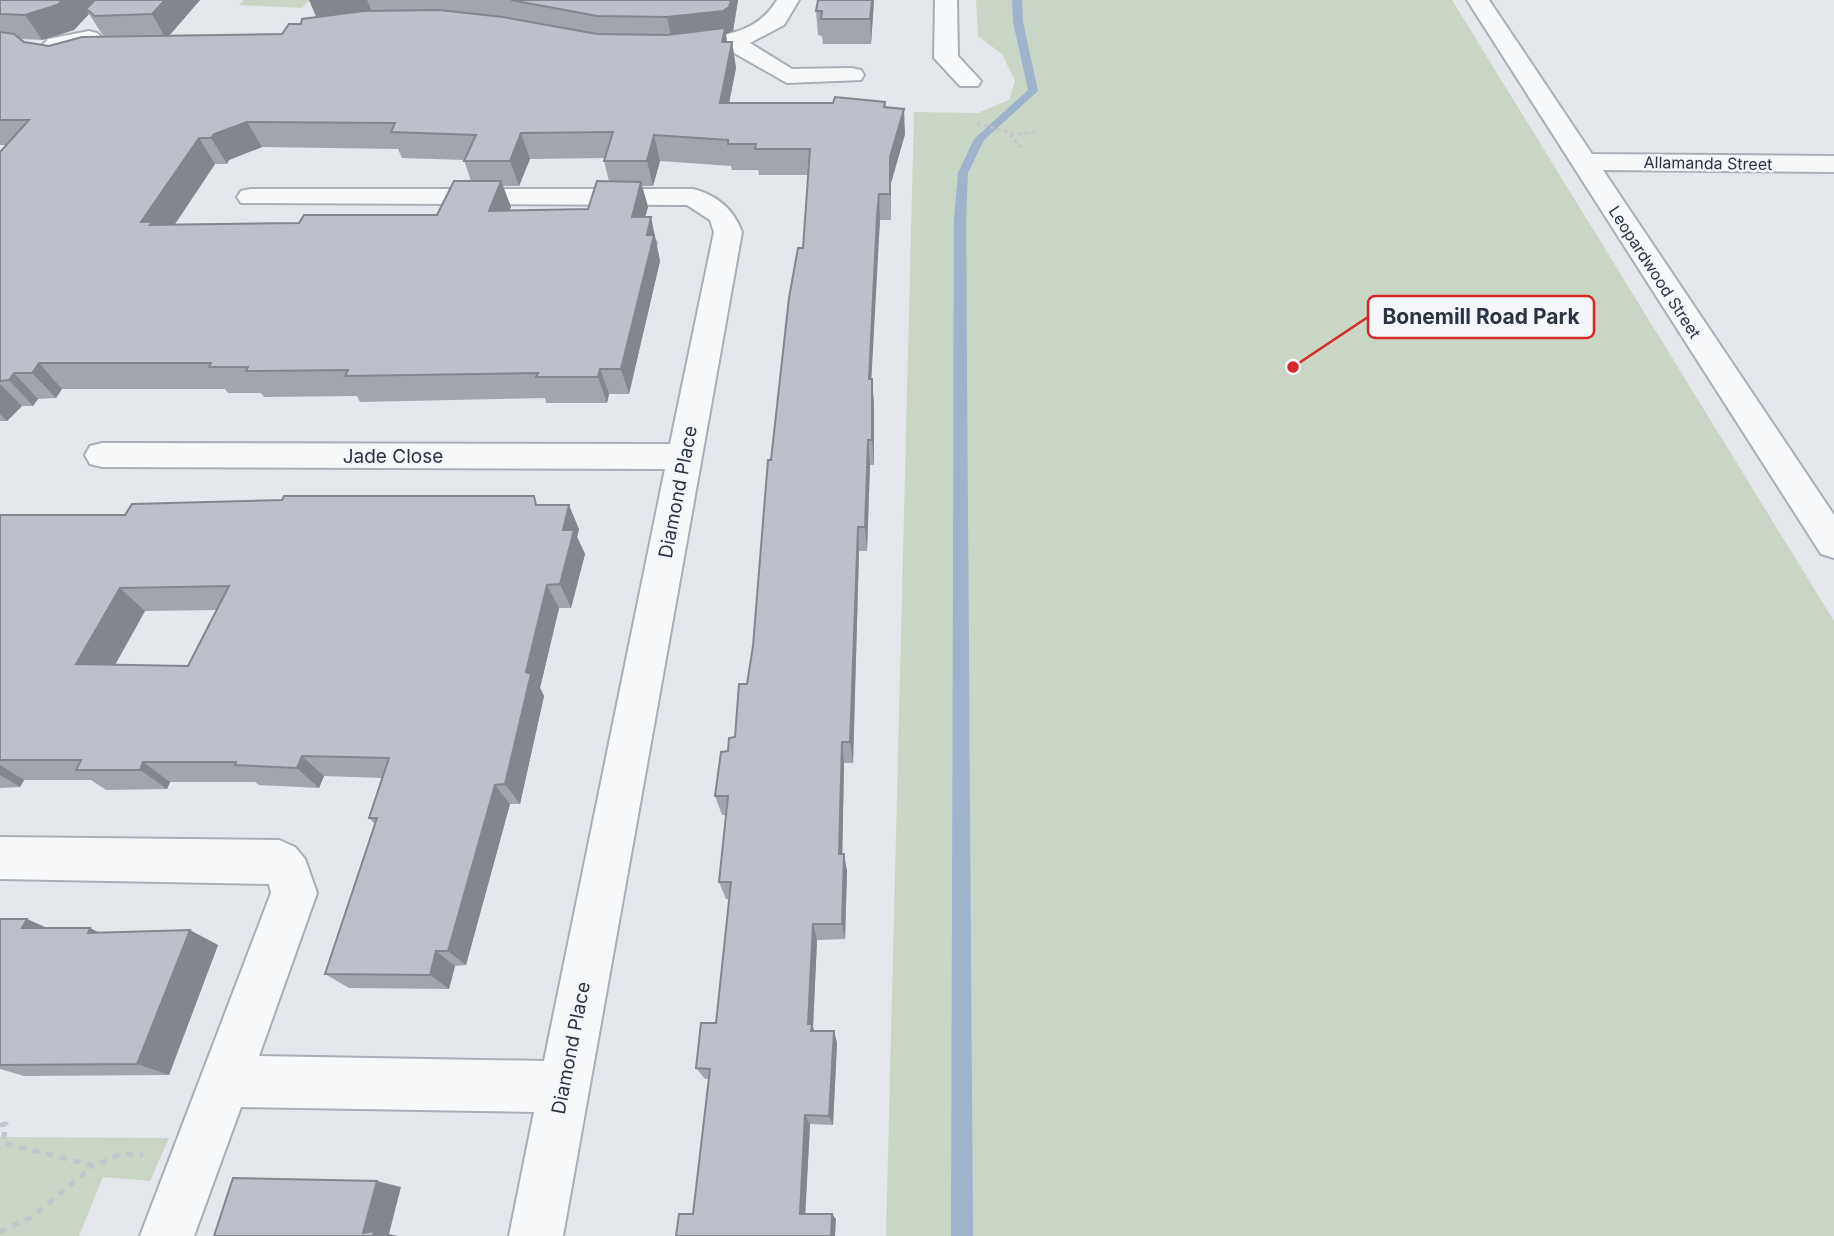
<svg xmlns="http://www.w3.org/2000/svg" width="1834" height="1236" viewBox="0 0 1834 1236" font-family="Inter,sans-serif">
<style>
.green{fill:#c9d6c5}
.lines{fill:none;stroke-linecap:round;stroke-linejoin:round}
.stream{fill:#9fb4cc;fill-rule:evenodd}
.street-casing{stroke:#a9aeb7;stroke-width:4}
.path-far1{stroke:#c2c5cb;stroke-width:2.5;stroke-dasharray:3.5 3.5;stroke-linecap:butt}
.path{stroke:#c2c5cb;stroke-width:5;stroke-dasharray:7 7;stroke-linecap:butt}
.street{fill:#f7f8fa;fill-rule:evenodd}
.wall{fill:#a1a5ae;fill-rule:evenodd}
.shaded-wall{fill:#83868d}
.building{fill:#bbc0ca;stroke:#83868d;stroke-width:2;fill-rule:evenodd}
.labels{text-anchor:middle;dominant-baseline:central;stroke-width:5;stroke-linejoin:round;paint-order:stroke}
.far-street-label{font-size:16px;fill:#2b3445;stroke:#f4f6f9}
.street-label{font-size:19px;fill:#2b3445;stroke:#f4f6f9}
.leader{fill:none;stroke:#d62828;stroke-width:2.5}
.callout-dot{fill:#d62828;stroke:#f4f6f9;stroke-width:2.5}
.callout{fill:#f4f6f9;stroke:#d62828;stroke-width:2.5}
.callout-label{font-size:21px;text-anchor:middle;font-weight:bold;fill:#2b3445}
</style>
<rect width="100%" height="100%" fill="#e4e7ec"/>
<g class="green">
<polygon points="244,0 310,0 302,8 239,5"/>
<polygon points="976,0 1452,0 1834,621 1834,1236 886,1236 914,112 978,113 1009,100 1015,81 1002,54 978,36"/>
<polygon points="0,1137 169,1138 150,1181 103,1177 79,1236 0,1236"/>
</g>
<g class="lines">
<polygon class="stream" points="1012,0 1022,0 1023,22 1038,91 984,140 968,173 966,219 973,1236 951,1236 954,219 958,173 974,139 1028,90 1013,22"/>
<defs>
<g id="street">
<path d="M777,0h22l-15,25 -34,18 42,26 60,-1 9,2 3,5 -3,5 -74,3 -58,-33 -47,6 -8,-2 -4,-5 4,-5c39,-10 79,-4 103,-44z"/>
<polygon points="935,0 957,0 958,56 981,81 978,86 960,86 934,58"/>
<polygon points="1467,0 1489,0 1592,154 1834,156 1834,172 1603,170 1834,515 1834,558 1821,554"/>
<path d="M89,31l8,2 14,12c-15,21 -61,38 -79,12l16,-18zM69,46l15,-1 1,1 -14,8h-14z"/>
<path d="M251,189h442c24,6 41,21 49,43l-179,1004h-54l25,-124 -293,-5 -47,129h-54l131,-343 -2,-9 -269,-5v-42l279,3 16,7 10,12 12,34 -58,163 285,5 121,-592 -563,-2 -12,-3 -5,-9 5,-9 12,-3 568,1 44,-212 -4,-12 -23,-15 -446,-2 -4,-6 4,-6z"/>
</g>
</defs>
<use href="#street" class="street-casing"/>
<g class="path-far1">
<polyline points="977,123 1015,134 1038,132"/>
<polyline points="1010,135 1023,149"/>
</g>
<g class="path">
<polyline points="0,1125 6,1124 3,1143 94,1166 121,1154 143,1155"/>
<polyline points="0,1232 35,1215 93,1166"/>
</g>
<use href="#street" class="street"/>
</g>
<g class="wall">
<path d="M0,0h200l-30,35 112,-1 34,-17 -7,-17h429l-5,31 -7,3 1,8h5l4,26 -7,35 156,-1 1,5 19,27 -14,49v37h-11l-2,22 -7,137 3,25v61h-4l-3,86h-8l-6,212h-9l-2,91 5,17 -2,68 -28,1 -4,87 1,4h20l3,12 -4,82 -23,-1 -5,90 31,5 -143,-5 16,-135h-4l-9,-11 20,-45 13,-124h-3l-7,-17 7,-67h-4l-7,-19 13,-45 7,-14 12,-53 6,-38 18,-186 32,-212 5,-73h-49l-1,-5h-26l-1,-4 -71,-5 -7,25h-11l6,21 -3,10 13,26 -1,3 3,15 -31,133h-20l-2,9h-61l-1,-5 -185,4 -3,-6 -93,1 -3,-4h-33l-3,-4h-163l-6,9 -18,1 -5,7h-11l-15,15h-7v-269l6,-7h-6zM89,14l13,20 3,2 -56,10 -25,-4 -3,-3 21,1 32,-10zM262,147l136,2 4,9 62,2 7,21 -34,34 -138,8 -124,1 40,-60h12l2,-4zM605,158l-1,3 5,20 -21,28 -79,2 2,-4 -8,-21h16l11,-27z"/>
<polygon points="874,0 871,44 823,44 822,36 818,35 816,11"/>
<path d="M538,505l41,24 -2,8 8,17 -14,54h-12l-19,80 4,8 -24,108h-10l-44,161 -11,1 -6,23 -100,-1 -24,-14 50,-150 -6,-6 13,-40 -58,-2 -5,12 -60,-3 -4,-3h-85l-3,7 -61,1 -15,-10h-67l-4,7 -20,1v-273h125zM217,610l-29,56 -73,-1 30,-54z"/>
<polygon points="0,919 47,928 90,928 99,933 218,945 169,1075 24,1076 0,1069"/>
</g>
<g class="shaded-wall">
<polygon points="63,0 102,0 86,9 89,14 74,30 42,40 25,15"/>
<polygon points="165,0 200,0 166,39 152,14"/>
<polygon points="309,0 367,0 374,16 320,24"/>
<polygon points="731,0 738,0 733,31 726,34 728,53 672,40 667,17"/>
<polygon points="872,0 874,0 871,44 870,19"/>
<polygon points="732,42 736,68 724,128 720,103"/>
<polygon points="904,109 905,134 891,183 891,220 890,157"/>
<polygon points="247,122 262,147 229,160 227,164 211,138 214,134"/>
<polygon points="521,133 530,159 519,186 510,161"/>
<polygon points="654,135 660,161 653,186 647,161"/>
<polygon points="199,138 215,164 165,239 141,222"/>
<polygon points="501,181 511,207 499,237 489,211"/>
<polygon points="641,182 648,207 638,243 632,217"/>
<polygon points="879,194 880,220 870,404 869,379"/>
<polygon points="651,217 660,261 629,394 621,369 647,235"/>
<polygon points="39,363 62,389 56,398 32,373"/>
<polygon points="600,369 609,394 607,403 598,377"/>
<polygon points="14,373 38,399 33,406 9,380"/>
<polygon points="872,379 874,404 874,465 872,440"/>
<polygon points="0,384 22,406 7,421 0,414"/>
<polygon points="868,440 870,465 867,551 865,527"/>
<polygon points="569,505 579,529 577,537 585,554 571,608 560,584 563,530"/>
<polygon points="858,527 859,551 853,763 850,742"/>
<polygon points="547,585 559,608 540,688 544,696 520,804 505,784 526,672"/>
<polygon points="120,588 145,611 103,686 76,664"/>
<polygon points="842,742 844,763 842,871 839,854"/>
<polygon points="302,756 324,776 319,788 297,768"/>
<polygon points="143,762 170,782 167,789 140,770"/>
<polygon points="0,765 24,780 20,787 0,775"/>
<polygon points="495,785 510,804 466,965 448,951"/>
<polygon points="844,854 847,871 845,939 842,924"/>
<polygon points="27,919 61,934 22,928"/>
<polygon points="813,924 817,940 813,1027 816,1036 816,1043 808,1024"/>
<polygon points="90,928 122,944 88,933"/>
<polygon points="190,930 218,945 169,1075 137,1064"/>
<polygon points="436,951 455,966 449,989 430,975"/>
<polygon points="834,1031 837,1043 833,1125 829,1116"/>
<polygon points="805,1115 810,1124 805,1219 800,1214"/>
<polygon points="377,1181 401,1187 389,1234 398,1236 373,1236 363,1233"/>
<polygon points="832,1214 836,1219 835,1236 831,1236"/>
</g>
<g class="building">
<polygon points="0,0 63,0 57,5 25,15 0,14"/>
<polygon points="95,0 165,0 152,14 95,16 86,9"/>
<polygon points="511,0 731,0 729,7 723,11 667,17 597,16"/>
<polygon points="818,0 872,0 870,19 821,19 822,11 816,11"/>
<polygon points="439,10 503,17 597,34 667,35 725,28 722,42 732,42 720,103 833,103 835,97 885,102 884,107 904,109 890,157 890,194 879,194 877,216 869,379 872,379 872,440 868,440 865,527 858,527 850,742 842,742 839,854 844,854 842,924 813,924 808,1024 812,1024 811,1031 834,1031 829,1116 805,1115 800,1214 832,1214 831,1236 676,1236 679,1214 693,1214 710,1069 696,1068 701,1023 716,1023 731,882 719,882 728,796 715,796 721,752 728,751 729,738 735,737 739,684 747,684 753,646 768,460 771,460 789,298 798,248 803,248 810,149 755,149 756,144 728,144 728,140 654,135 647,161 604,161 613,132 521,133 510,161 464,161 476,135 391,132 395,123 247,122 214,134 211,138 199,138 141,222 153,222 150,225 299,223 304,215 437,215 454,181 501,181 489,211 588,209 597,181 641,182 632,217 651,217 647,235 654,235 621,369 600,369 598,377 536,377 538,373 345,376 348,370 246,371 248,367 209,367 211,363 39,363 32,373 14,373 9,380 0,381 0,152 29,120 0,120 0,32 14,34 24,42 49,46 82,37 282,34 289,24 301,24 302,19 364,11"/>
<path d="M284,496h250l2,9h33l-6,25h11l-14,54 -13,1 -21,87 5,2 -26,110 -10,1 -47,166h-12l-6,24 -105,-1 52,-156h-8l20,-60 -87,-2 -5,12 -62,-3 1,-3h-93l-3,8h-64l5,-10h-81v-245h125l7,-11 150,-4zM229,586l-41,80 -112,-2 44,-76z"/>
<polygon points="0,919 27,919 22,928 90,928 88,933 190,930 137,1064 0,1065"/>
<polygon points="233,1178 377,1181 363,1233 374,1231 373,1236 214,1236"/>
</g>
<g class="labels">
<g class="far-street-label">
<text transform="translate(1708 163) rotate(1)">Allamanda Street</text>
<text transform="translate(1655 272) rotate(57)">Leopardwood Street</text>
</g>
<g class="street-label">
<text x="393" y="456">Jade Close</text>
<text transform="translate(678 492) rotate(-79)">Diamond Place</text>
<text transform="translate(571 1048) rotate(-79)">Diamond Place</text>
</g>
</g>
<path class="leader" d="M1293 367L1368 317"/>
<circle class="callout-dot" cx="1293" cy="367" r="7"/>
<rect class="callout" x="1368" y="296" width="226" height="42" rx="7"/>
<g class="callout-label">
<text x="1481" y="324">Bonemill Road Park</text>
</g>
</svg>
